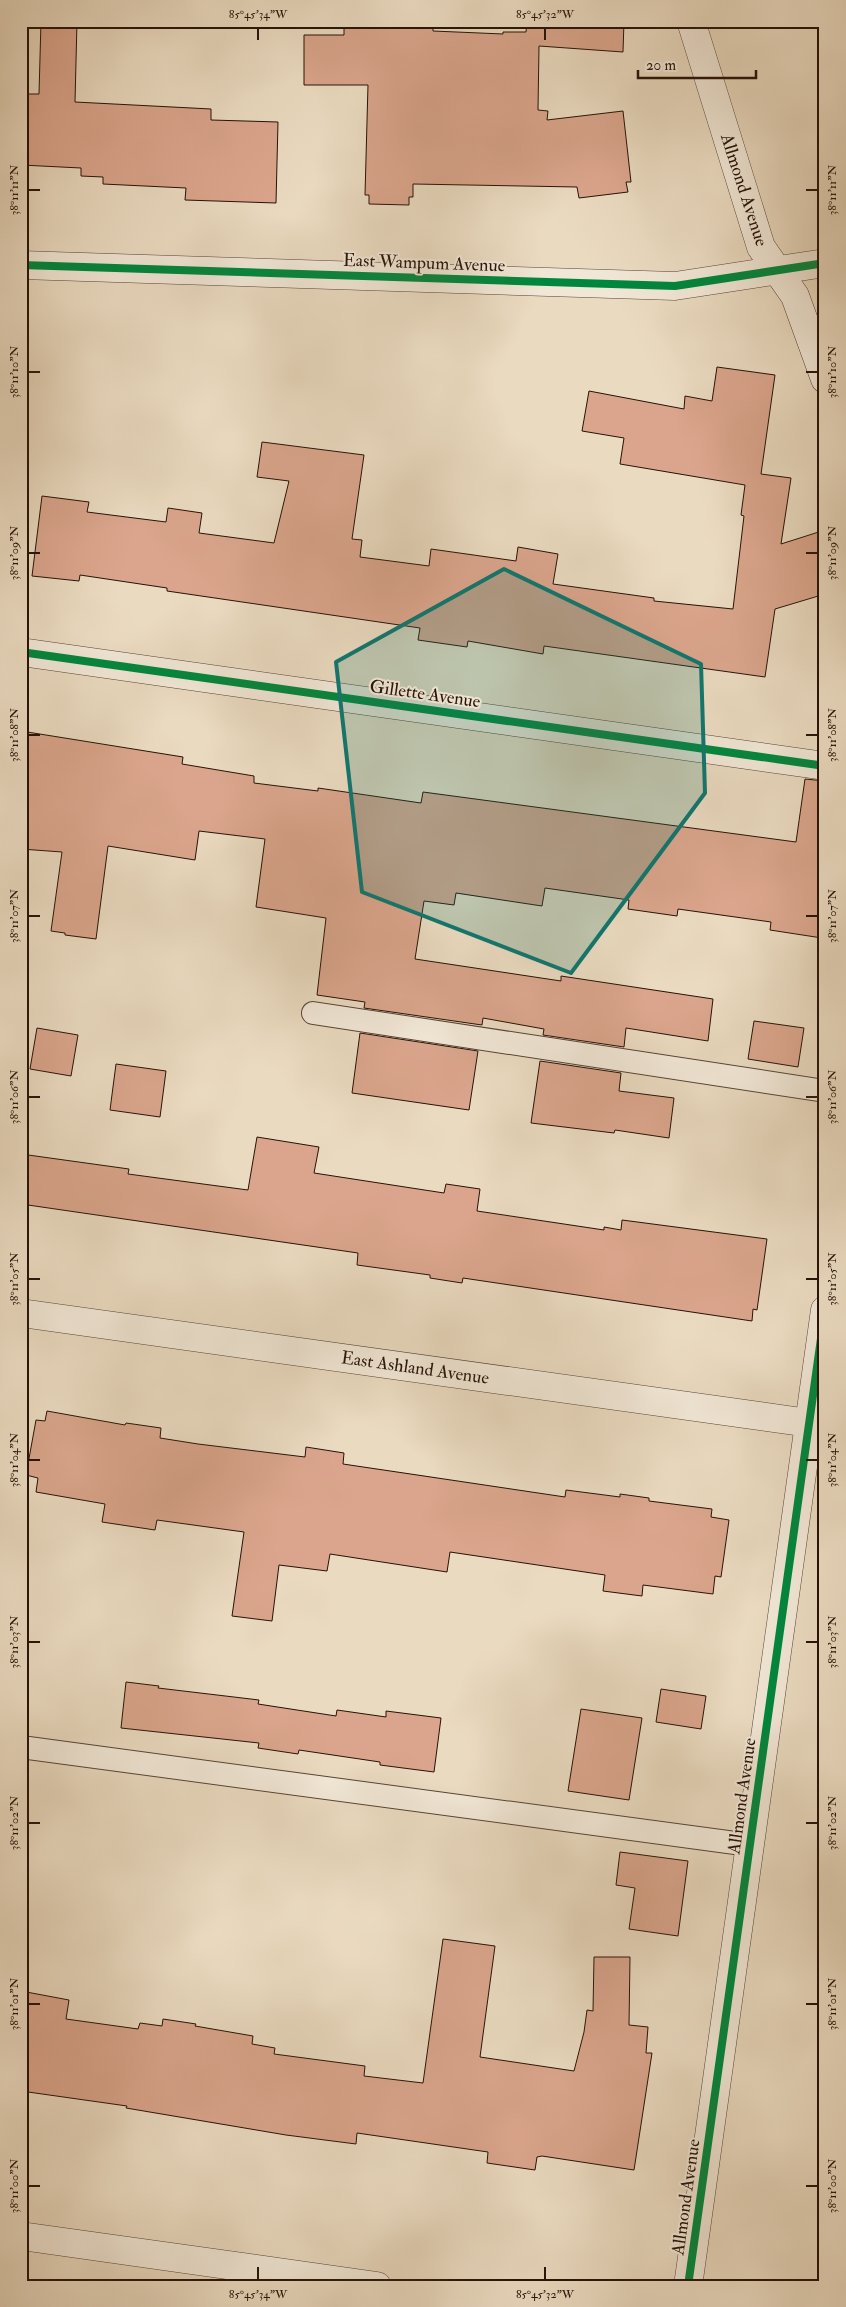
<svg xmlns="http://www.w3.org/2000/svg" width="846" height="2307" viewBox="0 0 846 2307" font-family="'IM FELL Double Pica',serif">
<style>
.building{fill:#daa58c;stroke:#261208}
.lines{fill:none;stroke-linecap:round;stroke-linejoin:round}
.lane-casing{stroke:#574436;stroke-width:24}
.street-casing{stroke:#574436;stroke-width:29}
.lane{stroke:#f1e7d6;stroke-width:22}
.street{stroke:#f1e7d6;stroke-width:28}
.cycleway-casing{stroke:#f1e7d6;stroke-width:11}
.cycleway{stroke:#00873e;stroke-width:8}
.marked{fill:#0f766e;fill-opacity:0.2;stroke:#0f766e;stroke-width:4;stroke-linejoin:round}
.ticks{fill:none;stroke:#261208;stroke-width:2}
.labels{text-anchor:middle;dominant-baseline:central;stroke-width:4;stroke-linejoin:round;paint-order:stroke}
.street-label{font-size:18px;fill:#261208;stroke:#f1e7d6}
.neatline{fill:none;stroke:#261208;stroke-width:2}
.ticks-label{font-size:12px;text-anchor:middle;fill:#261208}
</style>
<rect width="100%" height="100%" fill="#eadac0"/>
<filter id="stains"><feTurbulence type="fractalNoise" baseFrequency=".004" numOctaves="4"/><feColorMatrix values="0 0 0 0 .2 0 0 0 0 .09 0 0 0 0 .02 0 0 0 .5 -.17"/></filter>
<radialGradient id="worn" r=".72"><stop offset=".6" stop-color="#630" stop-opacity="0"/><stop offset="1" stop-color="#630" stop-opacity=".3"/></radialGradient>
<g class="building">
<polygon points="41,21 77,21 75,102 211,109 211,120 278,122 276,203 185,200 186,188 103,184 103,177 81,176 81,168 21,165 21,94 39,94"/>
<polygon points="344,21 433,21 433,31 503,34 503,32 526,32 527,21 624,21 623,52 539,46 538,110 548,111 547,120 623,111 631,182 626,182 628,192 579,198 577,187 413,184 413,197 409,197 409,205 369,204 369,195 365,195 368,85 304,85 304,35 344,35"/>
<polygon points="717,367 775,375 761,474 791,478 781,544 825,530 825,594 775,609 765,677 544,646 543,654 468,641 467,647 418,640 420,628 167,591 167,588 80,575 79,581 32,576 42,496 89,502 87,512 166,522 168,508 202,513 199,533 274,543 289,481 257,477 262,442 364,455 352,539 362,540 360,557 429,566 431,549 516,561 518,547 558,554 553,584 654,598 654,601 733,609 744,516 741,515 745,485 620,464 624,438 582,431 589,391 684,409 685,396 712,401"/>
<polygon points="21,731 183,757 182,764 254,776 254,783 318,791 318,788 421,803 423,792 796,842 805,779 825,781 825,918 822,938 770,930 771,922 678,909 677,916 628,909 629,900 545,888 542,906 456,893 454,905 424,901 415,959 561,981 561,976 713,999 708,1041 626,1028 624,1047 543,1035 544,1029 483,1018 482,1025 364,1008 365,1002 317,995 326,918 256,907 265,839 199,831 195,860 108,846 96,939 65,935 65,933 51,931 62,852 21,849"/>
<polygon points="754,1021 804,1028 798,1067 748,1059"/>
<polygon points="37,1028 78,1035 71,1076 30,1069"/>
<polygon points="360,1033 478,1051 469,1110 352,1093"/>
<polygon points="540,1061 621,1073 619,1091 674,1098 669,1138 615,1130 614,1133 531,1123"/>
<polygon points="116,1064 166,1071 160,1117 110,1110"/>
<polygon points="257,1137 319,1147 314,1173 444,1193 446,1184 480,1189 477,1211 604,1230 604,1227 621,1230 622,1220 767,1239 757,1310 753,1309 752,1321 463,1278 462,1283 430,1278 430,1275 357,1265 358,1253 21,1204 21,1154 129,1169 128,1174 248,1190"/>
<polygon points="47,1411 125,1425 126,1423 161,1428 160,1438 198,1444 305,1457 306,1447 344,1453 343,1464 424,1476 565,1497 566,1490 620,1497 620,1494 649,1498 649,1501 712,1509 711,1517 729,1520 721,1577 715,1576 713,1594 643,1585 642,1596 603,1591 605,1575 450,1552 447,1572 330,1554 327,1571 279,1565 272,1621 232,1616 244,1532 157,1520 155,1530 102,1522 105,1504 36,1492 38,1478 26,1475 36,1420 45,1421"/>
<polygon points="126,1682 159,1686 158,1688 259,1700 258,1704 336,1716 337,1710 386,1717 386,1711 441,1718 434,1772 380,1765 380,1762 299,1750 298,1754 258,1748 259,1743 121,1728"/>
<polygon points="661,1689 706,1696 701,1729 656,1722"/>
<polygon points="581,1709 642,1718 629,1800 568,1791"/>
<polygon points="620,1852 688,1861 678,1936 629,1929 635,1888 616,1885"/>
<polygon points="443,1939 495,1946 480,2057 574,2071 584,2032 587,2010 593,2011 594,1957 630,1957 629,2025 648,2027 646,2053 652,2053 634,2170 542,2156 537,2157 535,2170 487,2163 488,2152 357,2133 356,2144 286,2135 126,2108 127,2106 21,2091 21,1991 69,2000 66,2019 138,2029 140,2023 162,2026 163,2019 196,2024 195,2026 253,2036 252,2044 275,2048 274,2054 365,2066 364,2076 423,2083"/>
</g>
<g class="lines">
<defs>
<g id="lane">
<polyline points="313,1013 825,1091"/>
<polyline points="21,1747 750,1845"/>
</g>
<g id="street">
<polyline points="691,21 761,247 795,296 825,379"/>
<polyline points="21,265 675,286 825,263"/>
<polyline points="21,652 825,766"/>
<polyline points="21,1313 809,1423"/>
<polyline points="21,2236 377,2286"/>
<polyline points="688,2286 825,1310"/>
</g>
</defs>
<use href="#lane" class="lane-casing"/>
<use href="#street" class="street-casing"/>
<use href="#lane" class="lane"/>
<use href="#street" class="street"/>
<defs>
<g id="cycleway">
<polyline points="21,265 675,286 825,263"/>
<polyline points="21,652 825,766"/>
<polyline points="688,2286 825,1310"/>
</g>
</defs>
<use href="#cycleway" class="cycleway-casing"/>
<use href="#cycleway" class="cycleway"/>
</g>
<path class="marked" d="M504,569l197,95 4,129 -134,180 -209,-81 -26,-230z"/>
<path class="ticks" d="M258,28v12M545,28v12M28,190h12M806,190h12M28,372h12M806,372h12M28,553h12M806,553h12M28,735h12M806,735h12M28,916h12M806,916h12M28,1097h12M806,1097h12M28,1279h12M806,1279h12M28,1460h12M806,1460h12M28,1642h12M806,1642h12M28,1823h12M806,1823h12M28,2004h12M806,2004h12M28,2186h12M806,2186h12M258,2267v13M545,2267v13"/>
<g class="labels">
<g class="street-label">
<text transform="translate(744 190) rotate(72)">Allmond Avenue</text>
<text transform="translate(424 263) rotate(2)">East Wampum Avenue</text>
<text transform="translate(425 694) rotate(8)">Gillette Avenue</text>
<text transform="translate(415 1368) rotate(8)">East Ashland Avenue</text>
<text transform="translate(742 1796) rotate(-82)">Allmond Avenue</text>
<text transform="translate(686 2197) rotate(-82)">Allmond Avenue</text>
</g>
</g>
<rect width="846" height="2307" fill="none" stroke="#eadac0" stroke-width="55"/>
<path d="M638 70v8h118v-8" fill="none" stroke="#261208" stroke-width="2.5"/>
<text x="646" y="70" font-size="15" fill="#261208" stroke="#f1e7d6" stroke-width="4" paint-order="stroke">20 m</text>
<rect x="28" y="28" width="790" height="2252" class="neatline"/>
<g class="ticks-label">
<text x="258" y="18">85°45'34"W</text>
<text x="545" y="18">85°45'32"W</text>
<text transform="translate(14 190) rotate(-90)" y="4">38°11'11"N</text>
<text transform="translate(832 190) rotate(-90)" y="4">38°11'11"N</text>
<text transform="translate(14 372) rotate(-90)" y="4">38°11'10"N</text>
<text transform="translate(832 372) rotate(-90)" y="4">38°11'10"N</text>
<text transform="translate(14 553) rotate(-90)" y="4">38°11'09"N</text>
<text transform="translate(832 553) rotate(-90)" y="4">38°11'09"N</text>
<text transform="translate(14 735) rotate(-90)" y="4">38°11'08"N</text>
<text transform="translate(832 735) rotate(-90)" y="4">38°11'08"N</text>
<text transform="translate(14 916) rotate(-90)" y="4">38°11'07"N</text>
<text transform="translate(832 916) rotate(-90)" y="4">38°11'07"N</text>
<text transform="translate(14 1097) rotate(-90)" y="4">38°11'06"N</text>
<text transform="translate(832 1097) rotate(-90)" y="4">38°11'06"N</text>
<text transform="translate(14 1279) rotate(-90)" y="4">38°11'05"N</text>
<text transform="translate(832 1279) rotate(-90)" y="4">38°11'05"N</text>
<text transform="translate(14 1460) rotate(-90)" y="4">38°11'04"N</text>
<text transform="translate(832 1460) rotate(-90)" y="4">38°11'04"N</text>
<text transform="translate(14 1642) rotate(-90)" y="4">38°11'03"N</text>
<text transform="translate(832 1642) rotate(-90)" y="4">38°11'03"N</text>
<text transform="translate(14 1823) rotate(-90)" y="4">38°11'02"N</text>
<text transform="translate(832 1823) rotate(-90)" y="4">38°11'02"N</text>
<text transform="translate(14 2004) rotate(-90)" y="4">38°11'01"N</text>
<text transform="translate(832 2004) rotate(-90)" y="4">38°11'01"N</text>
<text transform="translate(14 2186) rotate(-90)" y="4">38°11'00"N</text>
<text transform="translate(832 2186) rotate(-90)" y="4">38°11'00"N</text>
<text x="258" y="2298">85°45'34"W</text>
<text x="545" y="2298">85°45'32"W</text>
</g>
<rect width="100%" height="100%" filter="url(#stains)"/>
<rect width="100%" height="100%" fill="url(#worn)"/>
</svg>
